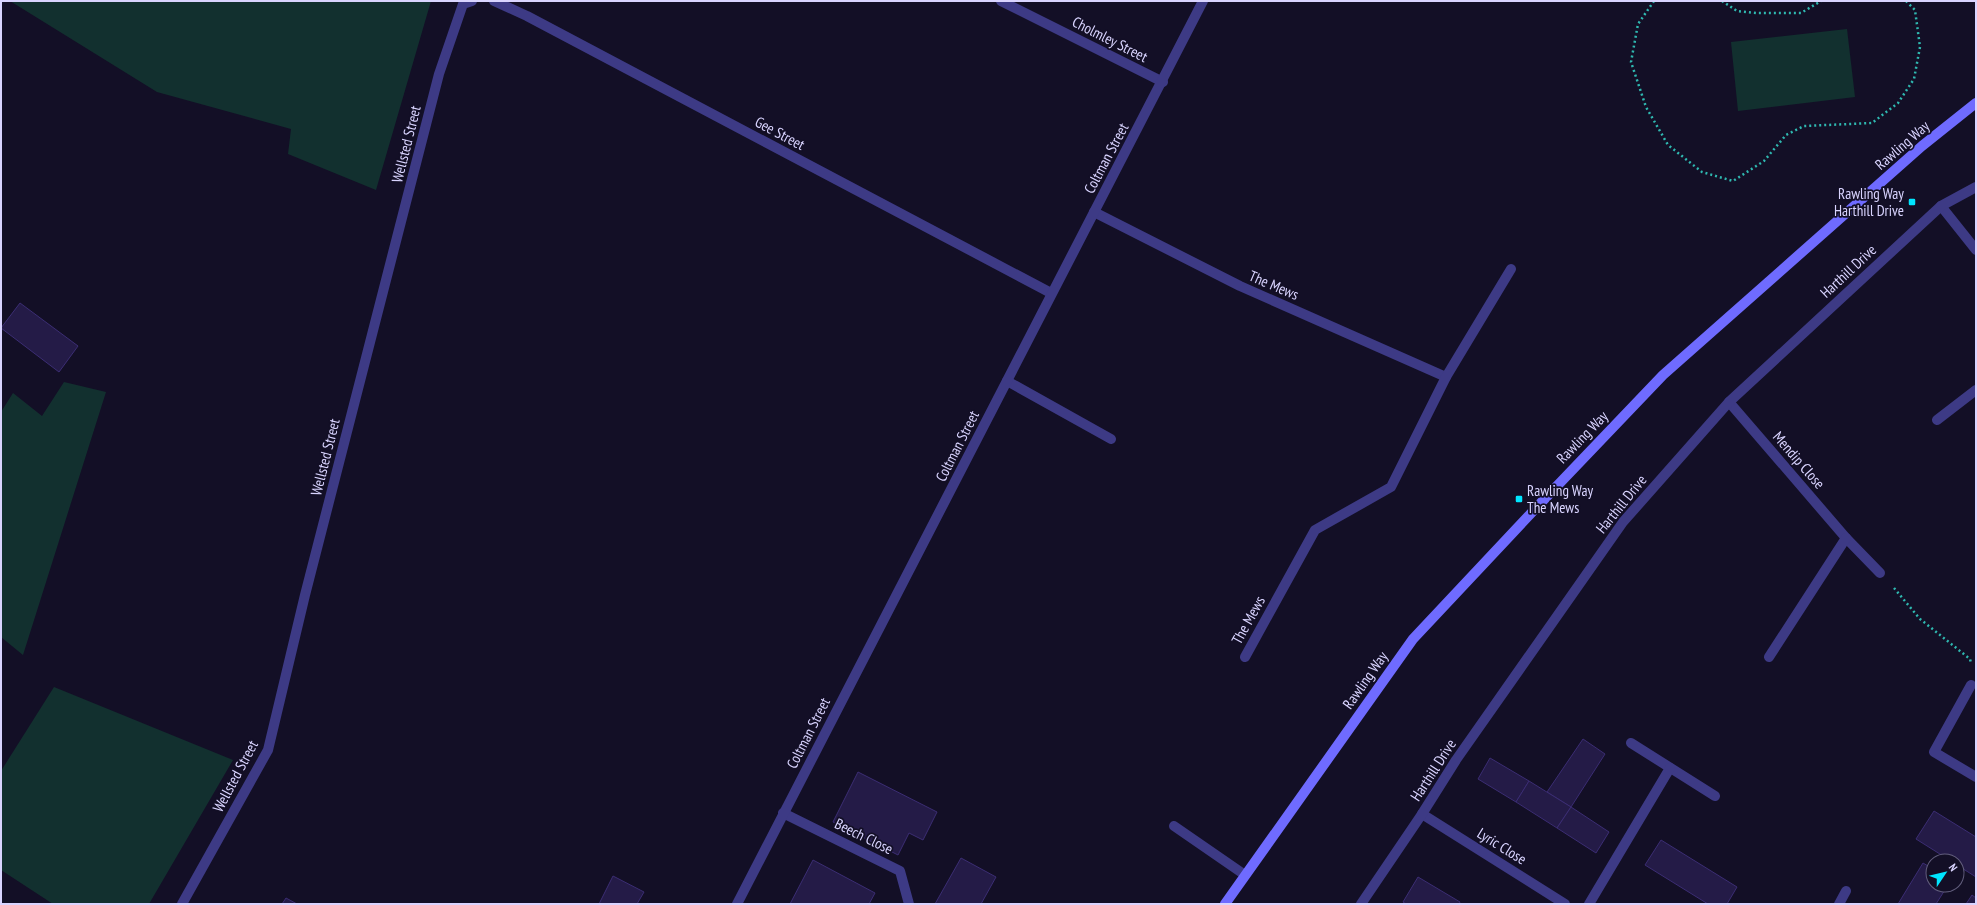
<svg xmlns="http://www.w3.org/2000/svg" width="1977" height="905" viewBox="0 0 1977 905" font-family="'PT Sans Narrow',sans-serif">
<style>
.green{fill:#12302f}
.building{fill:#241b47;stroke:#3b2d73}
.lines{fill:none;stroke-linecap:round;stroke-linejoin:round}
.path{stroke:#2fb8b0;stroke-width:2.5;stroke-dasharray:2 3;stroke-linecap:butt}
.lane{stroke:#3d3a85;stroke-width:10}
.street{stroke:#3d3a85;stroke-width:10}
.secondary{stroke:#6f6bff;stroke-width:10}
.poi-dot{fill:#00e5ff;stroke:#130f26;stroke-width:1.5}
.labels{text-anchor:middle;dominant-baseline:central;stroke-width:3.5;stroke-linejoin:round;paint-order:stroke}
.street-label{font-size:15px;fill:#d9d4ff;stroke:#130f26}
.poi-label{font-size:15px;fill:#d9d4ff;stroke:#130f26;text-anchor:end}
</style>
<rect width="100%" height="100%" fill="#130f26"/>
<g class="green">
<polygon points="10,1 431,1 376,190 288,154 291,129 157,92"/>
<polygon points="1847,29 1855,97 1738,111 1731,42"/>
<polygon points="64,382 106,392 23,655 1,637 1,412 13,393 42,416"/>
<polygon points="54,687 233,760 149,904 53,904 1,870 1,771"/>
</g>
<g class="building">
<polygon points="20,303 78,346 59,372 1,328"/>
<polygon points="1583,739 1605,754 1571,807 1547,792"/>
<polygon points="1490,758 1529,781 1516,802 1478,779"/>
<polygon points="858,772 937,812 923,840 909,833 898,855 833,822"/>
<polygon points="1529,781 1571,807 1557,828 1516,802"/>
<polygon points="1571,807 1609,832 1596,853 1557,828"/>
<polygon points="1934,811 1976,837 1976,877 1957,865 1957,861 1951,861 1916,839"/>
<polygon points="1661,840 1737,887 1727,904 1708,904 1645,865"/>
<polygon points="961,858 996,877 981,904 935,904"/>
<polygon points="813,860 875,893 869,904 790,904"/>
<polygon points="1923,863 1933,869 1933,885 1948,885 1936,904 1898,904"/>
<polygon points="613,876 644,892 637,904 599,904"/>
<polygon points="1418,877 1460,902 1459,904 1406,904 1403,902"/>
<polygon points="1972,895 1976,898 1976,904 1966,904"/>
<polygon points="286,898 297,904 282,904"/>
</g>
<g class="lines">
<g class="path">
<polyline points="1654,1 1638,24 1631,62 1646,107 1668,145 1702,172 1733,181 1764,161 1786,135 1804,126 1872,123 1898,103 1914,79 1920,47 1915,10 1906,1"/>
<polyline points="1722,1 1737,11 1757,13 1801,13 1821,1"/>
<polyline points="1894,588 1920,619 1970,659 1971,663"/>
</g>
<g class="lane">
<polyline points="1007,381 1111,439"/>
<polyline points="1174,826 1245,875"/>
</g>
<g class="street">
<polyline points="494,1 527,16 1051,293"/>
<polyline points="1001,1 1163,82"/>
<polyline points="1941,206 1976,250"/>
<polyline points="1094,212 1240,286 1446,377"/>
<polyline points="1729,402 1846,538 1880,573"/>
<polyline points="1937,420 1976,390"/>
<polyline points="1245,657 1315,530 1391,487 1446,377 1511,269"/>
<polyline points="1769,657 1846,538"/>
<polyline points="1971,685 1934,752 1976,777"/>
<polyline points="1631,743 1715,796"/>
<polyline points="783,813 900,871 909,904"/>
<polyline points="1422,814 1565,904"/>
<polyline points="182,904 268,750 305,595 439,74 463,4 472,1"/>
<polyline points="737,904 1203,1"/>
<polyline points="1361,904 1422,814 1456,760 1623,522 1729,402 1941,206 1976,187"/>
<polyline points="1589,904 1670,768"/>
<polyline points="1839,904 1846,891"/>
</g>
<polyline class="secondary" points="1225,904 1413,639 1535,509 1663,375 1922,146 1976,103"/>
</g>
<g class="poi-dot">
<rect x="1908" y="198" width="8" height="8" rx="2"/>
<rect x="1515" y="495" width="8" height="8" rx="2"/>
</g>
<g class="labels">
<g class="street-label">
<text transform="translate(1110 39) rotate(27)">Cholmley Street</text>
<text transform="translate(780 133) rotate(28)">Gee Street</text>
<text transform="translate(406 144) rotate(-76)">Wellsted Street</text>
<text transform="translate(1902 145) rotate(-41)">Rawling Way</text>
<text transform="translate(1106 158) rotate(-62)">Coltman Street</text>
<text transform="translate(1848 271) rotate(-43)">Harthill Drive</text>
<text transform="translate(1274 285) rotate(23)">The Mews</text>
<text transform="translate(1582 437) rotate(-46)">Rawling Way</text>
<text transform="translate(957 446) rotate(-63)">Coltman Street</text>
<text transform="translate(325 457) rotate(-76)">Wellsted Street</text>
<text transform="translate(1799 460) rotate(49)">Mendip Close</text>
<text transform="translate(1621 504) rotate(-51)">Harthill Drive</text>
<text transform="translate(1248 620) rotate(-61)">The Mews</text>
<text transform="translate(1365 680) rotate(-55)">Rawling Way</text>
<text transform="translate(808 733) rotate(-63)">Coltman Street</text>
<text transform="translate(1433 770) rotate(-57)">Harthill Drive</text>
<text transform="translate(235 776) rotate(-62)">Wellsted Street</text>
<text transform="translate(864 836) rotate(26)">Beech Close</text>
<text transform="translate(1502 846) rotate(32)">Lyric Close</text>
</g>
<g class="poi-label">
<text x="1904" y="193">Rawling Way<tspan x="1904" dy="17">Harthill Drive</tspan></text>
<text x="1527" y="490" text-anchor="start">Rawling Way<tspan x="1527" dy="17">The Mews</tspan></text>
</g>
</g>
<rect width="1977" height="905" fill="none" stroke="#d9d4ff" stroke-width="4"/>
<g transform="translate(1945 873) rotate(55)"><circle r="19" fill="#130f26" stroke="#625e7d"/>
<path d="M0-3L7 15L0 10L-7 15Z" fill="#00e5ff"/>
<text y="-6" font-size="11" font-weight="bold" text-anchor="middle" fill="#d9d4ff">N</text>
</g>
</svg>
